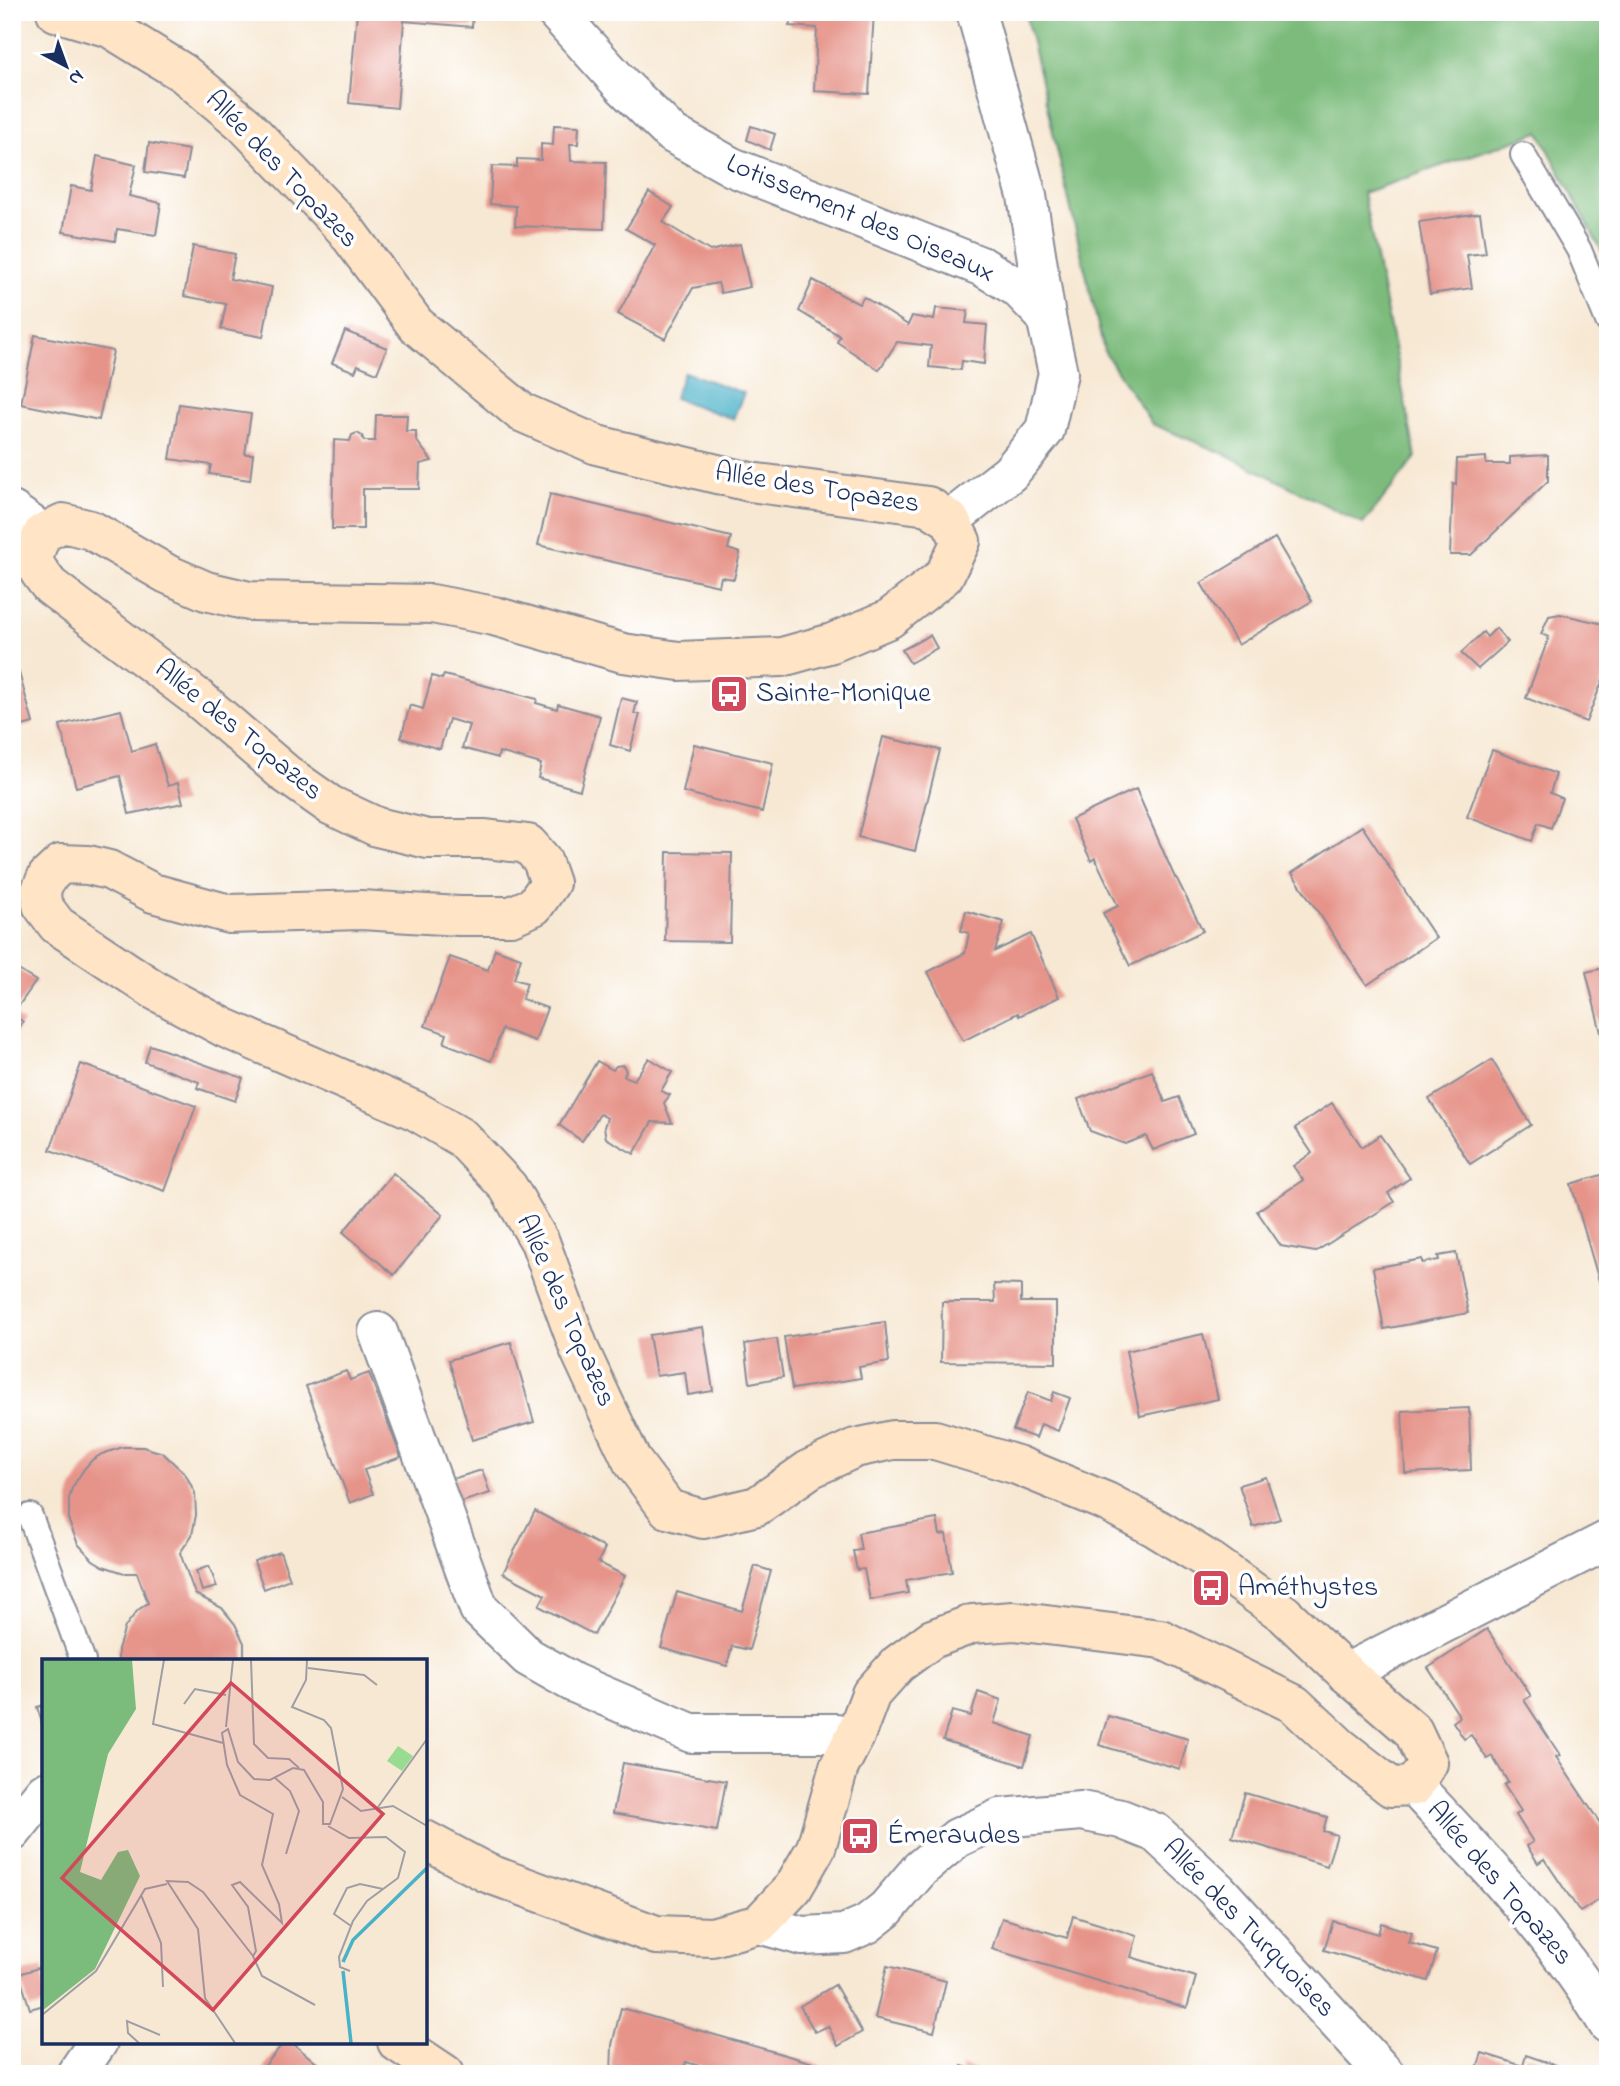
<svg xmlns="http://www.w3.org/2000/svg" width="1620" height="2086" viewBox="0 0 1620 2086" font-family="'Indie Flower',sans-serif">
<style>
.forest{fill:#7bbb7c;stroke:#4b756d;stroke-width:2}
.water{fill:#49b1c8;stroke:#327093;stroke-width:2}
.building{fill:#e6948a}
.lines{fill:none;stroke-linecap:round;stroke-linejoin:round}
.lane-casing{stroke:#898c98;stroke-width:28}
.street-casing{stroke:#898c98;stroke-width:42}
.secondary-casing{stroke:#898c98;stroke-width:42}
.lane{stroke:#fff;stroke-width:24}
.street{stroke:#fff;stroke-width:38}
.secondary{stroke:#ffe4c6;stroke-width:38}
.labels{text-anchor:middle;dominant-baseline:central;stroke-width:7;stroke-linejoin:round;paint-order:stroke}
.street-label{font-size:28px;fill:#1b2f5e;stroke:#fff}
.poi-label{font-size:28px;fill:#1b2f5e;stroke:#fff;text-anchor:start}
.inset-river{fill:none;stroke:#49b1c8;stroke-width:3.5}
.inset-road{fill:none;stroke:#9f9ea4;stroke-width:2}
.view{fill:#d1495b;fill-opacity:0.15;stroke:#d1495b;stroke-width:3.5}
.inset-edge{fill:none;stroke:#1b2f5e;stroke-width:3.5}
</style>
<rect width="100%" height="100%" fill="#fff"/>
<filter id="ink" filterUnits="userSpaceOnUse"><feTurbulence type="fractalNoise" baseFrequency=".0143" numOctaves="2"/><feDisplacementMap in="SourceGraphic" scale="14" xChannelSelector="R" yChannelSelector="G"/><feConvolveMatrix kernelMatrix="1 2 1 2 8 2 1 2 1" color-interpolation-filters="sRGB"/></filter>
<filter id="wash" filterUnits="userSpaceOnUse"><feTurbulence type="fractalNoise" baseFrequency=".00686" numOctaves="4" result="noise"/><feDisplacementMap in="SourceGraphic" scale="28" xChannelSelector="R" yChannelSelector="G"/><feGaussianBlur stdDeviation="1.57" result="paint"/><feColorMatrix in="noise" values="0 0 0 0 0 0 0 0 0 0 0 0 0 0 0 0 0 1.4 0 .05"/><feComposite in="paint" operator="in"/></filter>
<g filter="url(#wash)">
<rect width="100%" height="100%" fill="#f7e8d3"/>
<polygon class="forest" points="1025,12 1608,12 1608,263 1539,132 1363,193 1416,457 1363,524 1229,456 1152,424 1104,351"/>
<polygon class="water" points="684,372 744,393 733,419 674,398"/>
<g id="blocks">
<g class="building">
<polygon points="357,12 473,12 472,27 404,21 397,108 349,103"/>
<polygon points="794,12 874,12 869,94 814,91 817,28 789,26"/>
<polygon points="554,125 579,126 578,144 570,144 571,161 606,162 604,229 515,226 516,206 490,204 492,166 517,167 517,159 541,160 541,144 553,145"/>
<polygon points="751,126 775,134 770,150 747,140"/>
<polygon points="149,143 189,150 184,178 145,172"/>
<polygon points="97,156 136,165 129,196 161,203 156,235 117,229 115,241 63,232 71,186 91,190"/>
<polygon points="649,192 673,207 663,222 710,251 740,244 750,287 721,293 718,283 693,288 665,339 618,314 655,245 626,229"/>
<polygon points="1480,213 1486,253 1467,255 1472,288 1430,294 1419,222"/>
<polygon points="193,246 235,254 230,279 272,287 263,337 221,329 226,304 184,296"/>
<polygon points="813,280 859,304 864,297 908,325 912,316 934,320 936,308 968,311 966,323 987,325 984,364 962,361 961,370 929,367 931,346 897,342 879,370 837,342 840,336 799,311"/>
<polygon points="345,331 387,348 377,373 358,365 355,372 332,363"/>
<polygon points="35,335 113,351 99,420 21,404"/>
<polygon points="179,404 251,414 245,454 253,454 250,480 209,474 211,465 170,459"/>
<polygon points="376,415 407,415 406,431 416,431 416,440 432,461 420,464 419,489 363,489 363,529 332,529 334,440 350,441 352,435 357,433 362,436 364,441 375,441"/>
<polygon points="1548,455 1548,481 1471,555 1450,555 1453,484 1456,485 1457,459 1486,457 1486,464 1510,464 1510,457"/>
<polygon points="550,494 731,537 728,549 740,553 734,579 721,577 719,586 538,545"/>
<polygon points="1275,538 1312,601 1238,645 1201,583"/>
<polygon points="1560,614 1608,625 1608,667 1586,722 1526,698 1549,637 1541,634 1549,616"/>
<polygon points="1496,628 1508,642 1478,669 1461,653 1483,632 1487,637"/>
<polygon points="930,635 937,648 910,663 902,650"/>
<polygon points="12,662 16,662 33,723 12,729"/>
<polygon points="444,675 537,699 536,703 557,709 558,704 600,716 580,790 538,778 541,764 499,752 498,758 462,748 469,725 449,719 440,749 401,738 410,705 423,709 432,676 442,679"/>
<polygon points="621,698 637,702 634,714 640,714 630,751 610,745"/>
<polygon points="121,710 132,751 155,744 168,786 178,783 183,803 129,814 120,776 76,787 60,725"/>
<polygon points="883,737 940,750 915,851 858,837"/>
<polygon points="694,744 773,763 762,812 683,792"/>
<polygon points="1492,750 1556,774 1550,793 1562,798 1551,828 1538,823 1532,841 1467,817"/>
<polygon points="1136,789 1175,878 1176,877 1203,931 1130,966 1103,913 1118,906 1095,858 1091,861 1072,819"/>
<polygon points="1362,826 1436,938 1367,985 1292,873"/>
<polygon points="667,852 732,853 730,942 665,941"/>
<polygon points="966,911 1004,922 995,951 1031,934 1059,997 1019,1016 1018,1013 963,1041 928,972 965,953 969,933 961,931"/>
<polygon points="495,949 521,958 514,979 527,983 522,999 547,1008 535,1041 502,1029 491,1061 444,1043 447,1034 425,1026 450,957 488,970"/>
<polygon points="12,966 36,981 13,1014 23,1022 12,1038"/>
<polygon points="1608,967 1608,1056 1607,1057 1586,972"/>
<polygon points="150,1045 243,1078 235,1101 197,1088 199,1082 145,1062"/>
<polygon points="649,1058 672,1072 661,1091 670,1095 664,1103 672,1123 652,1122 634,1154 606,1138 604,1127 607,1118 600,1114 582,1141 559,1125 597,1061 613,1070 616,1066 623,1065 626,1071 624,1076 634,1080"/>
<polygon points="1492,1060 1531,1125 1470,1164 1429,1099"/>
<polygon points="81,1064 196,1106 165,1191 50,1150"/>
<polygon points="1152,1071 1165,1102 1179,1097 1194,1134 1153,1150 1146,1136 1125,1144 1090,1131 1078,1099"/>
<polygon points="1332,1103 1362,1147 1380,1135 1410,1178 1388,1193 1394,1202 1315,1252 1281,1246 1257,1211 1303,1180 1293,1166 1312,1153 1295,1128"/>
<polygon points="393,1173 443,1215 394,1275 343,1232"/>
<polygon points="1608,1173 1608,1286 1601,1288 1571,1184"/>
<polygon points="1456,1253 1468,1313 1384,1329 1373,1268 1422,1259 1422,1263 1439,1260 1438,1256"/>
<polygon points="994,1284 1021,1285 1021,1302 1056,1302 1056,1363 941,1362 942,1302 995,1302"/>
<polygon points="885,1322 889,1362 859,1367 861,1378 792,1389 784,1337"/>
<polygon points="703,1327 713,1391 688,1395 685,1372 656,1376 649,1335"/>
<polygon points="1203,1334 1218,1399 1140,1416 1126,1351"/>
<polygon points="777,1339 783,1377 750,1383 745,1344"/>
<polygon points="511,1342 534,1422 472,1440 449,1360"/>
<polygon points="346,1371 350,1380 369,1373 401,1457 364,1470 373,1494 350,1503 306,1386"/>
<polygon points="1028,1392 1051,1401 1054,1392 1070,1398 1058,1431 1041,1424 1036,1438 1013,1430"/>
<polygon points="1469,1408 1471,1470 1405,1473 1402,1411"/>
<polygon points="123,1447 143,1447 163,1453 186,1475 195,1493 196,1515 192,1535 180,1553 195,1594 222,1608 235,1624 244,1643 244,1661 118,1661 118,1649 125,1627 138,1610 148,1603 137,1573 124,1573 103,1566 93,1560 78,1544 69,1522 69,1499 72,1488 84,1469 92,1460 102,1454"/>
<polygon points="482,1470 490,1493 455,1504 449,1480"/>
<polygon points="1266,1477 1280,1519 1253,1527 1239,1485"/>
<polygon points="535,1511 605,1548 598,1562 625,1576 594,1635 539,1606 545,1595 503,1573"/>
<polygon points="937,1519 940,1535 946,1534 952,1572 906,1580 908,1593 870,1600 864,1569 857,1570 853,1551 861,1550 858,1533"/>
<polygon points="280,1552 290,1579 264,1589 254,1561"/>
<polygon points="209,1566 217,1587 202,1591 196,1571"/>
<polygon points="755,1566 771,1571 749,1650 732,1646 727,1666 661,1648 677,1592 742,1611"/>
<polygon points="1487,1629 1531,1696 1524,1700 1560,1755 1556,1757 1608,1835 1608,1894 1580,1912 1544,1859 1538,1863 1527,1846 1533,1842 1516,1815 1521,1811 1504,1785 1508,1782 1492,1756 1487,1759 1471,1735 1464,1739 1453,1722 1460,1717 1428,1668"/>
<polygon points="1608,1640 1608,1658 1600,1646"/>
<polygon points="978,1692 1001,1700 994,1723 1033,1736 1024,1766 943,1740 952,1711 971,1716"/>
<polygon points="44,1705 44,1726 43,1726 37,1707"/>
<polygon points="1108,1716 1188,1739 1180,1769 1099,1745"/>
<polygon points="623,1763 726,1781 717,1831 613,1813"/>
<polygon points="1245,1793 1327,1817 1323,1831 1337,1835 1327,1866 1232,1837"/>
<polygon points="1073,1916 1137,1936 1131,1957 1196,1977 1187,2008 992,1949 1002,1918 1067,1938"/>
<polygon points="1333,1921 1378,1934 1381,1923 1412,1933 1409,1943 1437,1951 1428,1981 1324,1950"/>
<polygon points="44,1966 44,2005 30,2009 19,1974"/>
<polygon points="887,1966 946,1981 934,2032 875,2018"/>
<polygon points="835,1985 862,2032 838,2046 828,2026 815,2032 800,2006"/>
<polygon points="621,2008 820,2065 818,2074 727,2074 686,2062 682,2074 611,2074 612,2045"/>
<polygon points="284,2042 291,2042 330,2074 270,2074 263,2068"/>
<polygon points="1482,2053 1523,2066 1526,2055 1581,2074 1475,2074"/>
<polygon points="205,2065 206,2074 146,2074 146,2072"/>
<polygon points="962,2066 985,2073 985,2074 960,2074"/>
</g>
</g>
</g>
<g filter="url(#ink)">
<use href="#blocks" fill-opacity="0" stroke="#898c98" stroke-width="2"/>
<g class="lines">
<defs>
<g id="lane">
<polyline points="1523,155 1579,250 1608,321"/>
<polyline points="30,1516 83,1661"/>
</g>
<g id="street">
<polyline points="556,12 622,85 671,133 732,167 983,267 1018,288 1046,317"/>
<polyline points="12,511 43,533"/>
<polyline points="950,520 1010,473 1045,430 1058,373 1046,317 1027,196 976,12"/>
<polyline points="378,1332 479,1609 528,1657 574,1683 691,1733 836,1733 855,1736"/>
<polyline points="1346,1673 1608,1540"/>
<path d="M1414,1786c70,75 141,149 194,238"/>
<polyline points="12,1832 44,1792"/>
<polyline points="759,1924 802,1936 844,1934 867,1924 886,1909 920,1869 957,1838 1000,1818 1081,1811 1121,1819 1156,1833 1218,1891 1385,2074"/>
<polyline points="76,2074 98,2042"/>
</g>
<g id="secondary">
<path d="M56,12l54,16 73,45 61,51 101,105 71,96 105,87 76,33 153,37 178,24 22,14 11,21 -17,35 -55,43 -57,24 -50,14 -103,4 -56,-8 -129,-37 -62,-12 -183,-3 -43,-10 -39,-17 -76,-44 -28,-7 -20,10c-13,27 -12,29 7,53l149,113 87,75 44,31 47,22 51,12h58l42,5 14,16 8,23 -16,23 -23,10h-52l-98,-6 -132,4 -76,-21 -44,-23 -21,-5 -27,-1 -14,13 -6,13 1,15 15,20 99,66 69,37 191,83 46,27 46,49 32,55 40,109 26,56 26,54 36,48 35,10 54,-13 53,-37 45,-21 38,-8h42l82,25 90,37 49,26 57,35 71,51 62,59 67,58 15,32 -14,23 -23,1 -51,-40 -46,-43 -133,-65 -147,-18 -42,3 -40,15 -34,25 -27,30 -16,42 -16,31 -23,81 -23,40 -34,36 -47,13 -56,-2 -169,-62 -62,-33"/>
<polyline points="397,2042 445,2074"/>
</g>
</defs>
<use href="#lane" class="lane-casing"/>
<use href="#street" class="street-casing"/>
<use href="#secondary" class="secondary-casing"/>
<use href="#lane" class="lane"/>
<use href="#street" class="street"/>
<use href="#secondary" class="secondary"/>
</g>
</g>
<defs>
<symbol id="bus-square" viewBox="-11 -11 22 22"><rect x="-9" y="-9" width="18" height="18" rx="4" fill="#d1495b" stroke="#fff"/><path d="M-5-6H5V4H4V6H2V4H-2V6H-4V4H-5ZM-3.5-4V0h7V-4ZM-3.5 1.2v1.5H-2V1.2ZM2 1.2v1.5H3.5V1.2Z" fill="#fff"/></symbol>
</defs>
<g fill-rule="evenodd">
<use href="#bus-square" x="707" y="672" width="44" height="44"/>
<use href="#bus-square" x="1189" y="1566" width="44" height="44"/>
<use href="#bus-square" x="838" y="1814" width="44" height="44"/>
</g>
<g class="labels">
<g class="street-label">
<text transform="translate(281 170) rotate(46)">Allée des Topazes</text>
<text transform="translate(860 219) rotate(23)">Lotissement des Oiseaux</text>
<text transform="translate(817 489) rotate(9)">Allée des Topazes</text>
<text transform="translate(238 731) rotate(39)">Allée des Topazes</text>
<text transform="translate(565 1311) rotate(66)">Allée des Topazes</text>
<text transform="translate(1499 1884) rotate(49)">Allée des Topazes</text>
<text transform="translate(1248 1929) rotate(46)">Allée des Turquoises</text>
</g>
<g class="poi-label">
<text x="756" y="694">Sainte-Monique</text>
<text x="1238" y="1588">Améthystes</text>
<text x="887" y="1836">Émeraudes</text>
</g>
</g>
<g transform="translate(42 1659)">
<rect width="385" height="385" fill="#f7e8d3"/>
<path d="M356,87l15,10 -11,15 -15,-10z" fill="#9adb92"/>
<path d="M0,1h90l4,49 -28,45 -28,118 21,8 17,-28 10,-2 12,26 -45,93 -53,42z" fill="#7bbb7c"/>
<path class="inset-river" d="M301,303l10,-22 74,-72M301,312l8,72"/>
<path class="inset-road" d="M122,1l-11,64 70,19M209,1l3,84 14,14 21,1 10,9M266,9l56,7 13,10M142,45l11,-15 31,6M184,68l7,-67M232,118l16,14 9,20 -13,43M300,138l19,14 32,-5 34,20M336,148l49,-68M286,167l21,12 37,-1 19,15 -7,26 -31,23 -14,20 -14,36 1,10 10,4M99,236l20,48 2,44M309,267l-17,-12 13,-26 13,-4 23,5M211,297l9,20 53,29M211,297l3,-5 -8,-44 -16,-22 8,-3 42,41 -3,-19 -17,-39 11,-51 -33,-19 -13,-30 -5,-32 6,-4 10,33 16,17 16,1 23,-12 11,2 19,32v22h7l13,-35 -12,-61 -7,-8 -32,-13 14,-27 1,-20M0,356l54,-44 49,-82 22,-5M97,384l-11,-10 -1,-12 33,14M193,384l-30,-45 -7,-69 -31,-48 21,1 15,10 50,64"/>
<path class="view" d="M189,24l152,131 -170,196 -151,-132z"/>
<rect width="385" height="385" class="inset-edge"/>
</g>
<rect width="1620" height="2086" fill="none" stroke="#fff" stroke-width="42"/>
<g transform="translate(66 66) rotate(139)" stroke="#ffffff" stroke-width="5" paint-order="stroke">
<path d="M0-5L12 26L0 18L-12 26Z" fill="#1b2f5e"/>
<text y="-10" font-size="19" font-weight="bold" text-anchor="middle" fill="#1b2f5e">N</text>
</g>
</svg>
